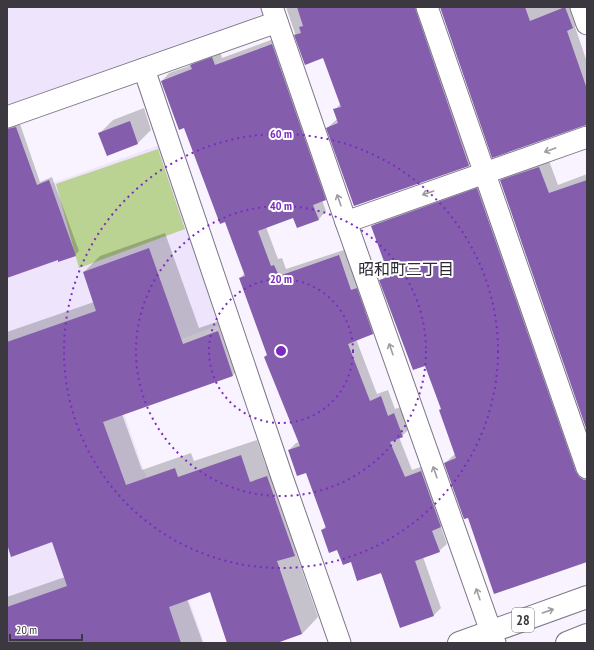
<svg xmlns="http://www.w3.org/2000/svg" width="594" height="650" viewBox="0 0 594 650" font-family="'PT Sans Narrow','Noto Sans JP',sans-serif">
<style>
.built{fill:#eee4fc}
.green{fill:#bad292}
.shadow{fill:#0003}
.building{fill:#845ead}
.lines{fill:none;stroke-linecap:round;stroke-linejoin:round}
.minor-casing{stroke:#7c7686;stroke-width:23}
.primary-casing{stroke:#7c7686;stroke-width:24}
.minor{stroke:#fff;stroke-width:21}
.primary{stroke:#fff;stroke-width:22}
.oneway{stroke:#9d9c9f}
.ring{fill:none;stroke:#7b2cbf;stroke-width:2;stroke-dasharray:2 4}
.labels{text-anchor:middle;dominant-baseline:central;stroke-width:4;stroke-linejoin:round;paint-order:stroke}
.shield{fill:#fff;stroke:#767479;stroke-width:1}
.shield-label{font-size:14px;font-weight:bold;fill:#3b383f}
.neighbourhood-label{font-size:16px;fill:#2e2836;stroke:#fff}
.centre{fill:#7b2cbf;stroke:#fff;stroke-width:2}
.ring-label{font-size:12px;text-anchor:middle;font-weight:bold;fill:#7b2cbf;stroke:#fff;stroke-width:4;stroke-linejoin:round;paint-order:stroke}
</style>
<rect width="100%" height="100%" fill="#f8f3fe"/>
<g class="built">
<polygon points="7,7 265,7 267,13 7,105"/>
<polygon points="15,124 37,185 49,180 50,184 160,145 223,324 107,365 204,643 7,643 7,127"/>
</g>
<polygon class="green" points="158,149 185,229 79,268 56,184"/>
<g class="shadow">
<polygon points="286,7 424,7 476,158 469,165 355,205 327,128 335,121 338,119 335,110 341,103 324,56 305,63"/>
<polygon points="441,7 578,7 582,19 575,27 587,62 587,125"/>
<polygon points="279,37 333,192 325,199 322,200 326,211 319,219 297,227 293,217 266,227 278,259 282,258 286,269 347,249 380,326 373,334 356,339 377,394 388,390 395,409 401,407 409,429 402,436 399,437 412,470 429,464 448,519 441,527 447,544 439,551 423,557 441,608 434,615 400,627 381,572 351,561 338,549 322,530 326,526 307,472 289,450 296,443 300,442 240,278 245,273 225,221 185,127 162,81 169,73 192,65 199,58 220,51 222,58"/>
<polygon points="144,108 151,130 137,144 99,134 113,120"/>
<polygon points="20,124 40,182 52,177 79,251 75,255 58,259 7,277 7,125"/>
<polygon points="548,158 558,185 587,174 587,428 501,181 510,172"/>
<polygon points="486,180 587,466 587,561 468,517 445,463 456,453 442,408 426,365 381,281 388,273 387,267 372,226 381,217"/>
<polygon points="165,233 199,328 234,316 249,359 233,375 122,414 142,470 191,453 194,461 257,440 266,466 283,460 310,539 296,553 318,617 302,634 274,643 229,643 211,591 187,599 203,643 7,643 7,597 65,577 52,541 7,541 7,332 94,302 84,272 100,256"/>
</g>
<g class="building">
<polygon points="297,7 415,7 416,11 469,166 354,206 326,128 338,123 333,109 341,107 323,58 305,65 294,35 301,33 299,27 303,26"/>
<polygon points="440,7 525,7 530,21 565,7 573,28 567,31 587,89 587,125 583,126 492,158"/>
<polygon points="272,44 326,200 313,205 319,220 297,228 293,218 258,231 271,266 274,265 279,276 339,255 351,290 357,288 373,334 348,344 370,401 381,396 388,416 394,413 403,437 390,442 405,477 421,471 441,527 432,531 440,552 415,561 434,616 400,628 381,573 357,581 351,562 343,565 337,550 329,553 321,530 326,528 306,473 297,476 288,450 300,446 264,357 267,355 239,278 245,276 225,222 220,224 184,128 179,130 161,81 192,69 190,65 212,57 215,65"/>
<polygon points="130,121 138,144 107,156 98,133"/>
<polygon points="16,127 37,185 49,180 76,256 58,262 58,260 7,278 7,129"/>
<polygon points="539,167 549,193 587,180 587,431 500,180"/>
<polygon points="477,188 576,472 579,477 584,480 587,480 587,562 494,594 468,518 464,519 444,463 456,458 439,410 441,409 425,366 413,370 379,280 389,277 385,267 386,267 371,226"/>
<polygon points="149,248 183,344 218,331 233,376 103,422 126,485 175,468 178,477 241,455 250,482 267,476 295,556 277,561 302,634 277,643 227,643 210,592 169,607 181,643 7,643 7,607 67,586 52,542 11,557 7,544 7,342 96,311 83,272"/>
</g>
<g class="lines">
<defs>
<g id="minor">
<polyline points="272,7 346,222 495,643"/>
<polyline points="427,7 587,468"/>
<polyline points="581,7 587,24"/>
<polyline points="144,69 282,477 340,643"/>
<polyline points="7,117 277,22"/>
<polyline points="346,222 587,137"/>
</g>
<g id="primary">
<polyline points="459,643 587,597"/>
<polyline points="567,643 587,635"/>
</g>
</defs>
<use href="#minor" class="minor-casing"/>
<use href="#primary" class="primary-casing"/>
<use href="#minor" class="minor"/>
<use href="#primary" class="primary"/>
</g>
<defs><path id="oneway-shaft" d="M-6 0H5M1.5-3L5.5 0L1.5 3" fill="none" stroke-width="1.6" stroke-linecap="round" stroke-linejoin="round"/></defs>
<g class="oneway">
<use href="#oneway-shaft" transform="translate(550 150) rotate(160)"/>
<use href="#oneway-shaft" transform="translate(428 193) rotate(161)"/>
<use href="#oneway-shaft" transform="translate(339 200) rotate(-109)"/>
<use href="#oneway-shaft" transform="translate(391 349) rotate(-109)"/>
<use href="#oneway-shaft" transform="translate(435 472) rotate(-109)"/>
<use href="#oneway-shaft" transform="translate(478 594) rotate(-109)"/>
<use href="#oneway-shaft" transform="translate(548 611) rotate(-19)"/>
</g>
<g class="ring">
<circle cx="281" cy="351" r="72"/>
<circle cx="281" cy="351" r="145"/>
<circle cx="281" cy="351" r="217"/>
</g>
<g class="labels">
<rect class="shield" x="512" y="608" width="22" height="24" rx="3"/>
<g class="shield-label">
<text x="523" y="620">28</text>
</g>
<g class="neighbourhood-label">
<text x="406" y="269">昭和町三丁目</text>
</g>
</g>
<circle cx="281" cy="351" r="6" class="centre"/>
<g class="ring-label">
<text x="281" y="138">60 m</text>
<text x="281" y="210">40 m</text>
<text x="281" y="283">20 m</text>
</g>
<rect width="594" height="650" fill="none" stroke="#3b383f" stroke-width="16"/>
<path d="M10 634v6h72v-6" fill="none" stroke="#3b383f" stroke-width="2"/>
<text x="16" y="634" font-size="12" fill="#3b383f" stroke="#ffffff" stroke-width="3" paint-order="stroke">20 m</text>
</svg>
